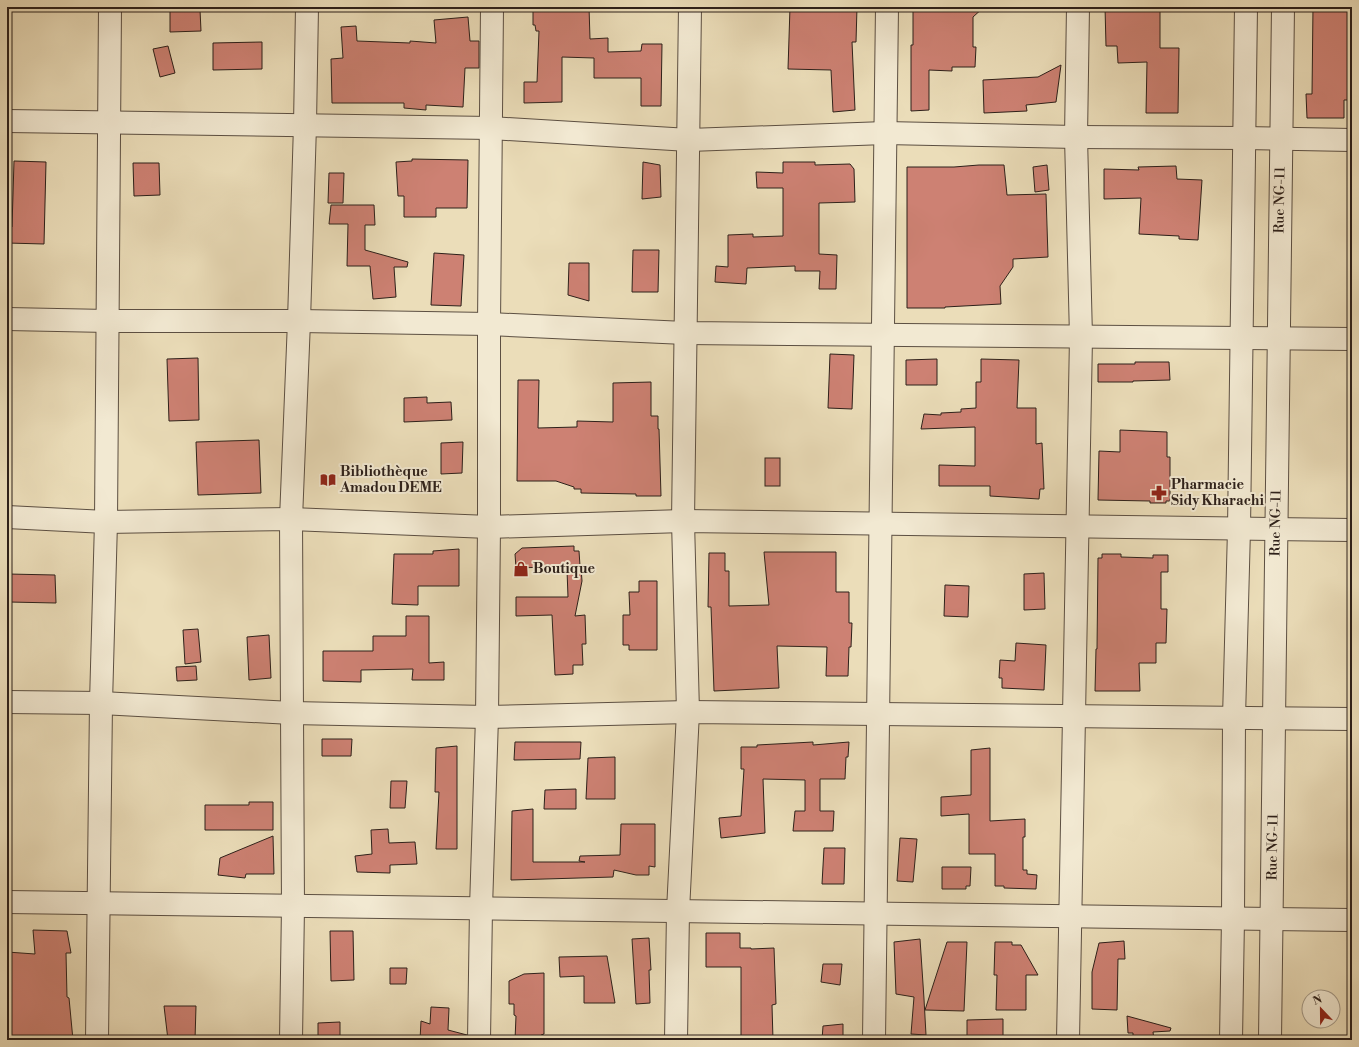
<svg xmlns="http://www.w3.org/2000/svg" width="1359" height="1047" viewBox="0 0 1359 1047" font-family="'Libre Bodoni',serif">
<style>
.building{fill:#cd8173;stroke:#2d201a}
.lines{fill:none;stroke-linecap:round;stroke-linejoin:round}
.minor-casing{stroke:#5c4f42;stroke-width:24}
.minor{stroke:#f2e9d2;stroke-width:22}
.labels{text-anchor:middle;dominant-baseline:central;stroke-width:4;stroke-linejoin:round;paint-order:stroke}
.street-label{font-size:14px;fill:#2d201a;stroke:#f2e9d2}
.poi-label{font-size:14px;font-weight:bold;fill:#2d201a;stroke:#f2e9d2;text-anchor:start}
</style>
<rect width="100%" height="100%" fill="#ebddb9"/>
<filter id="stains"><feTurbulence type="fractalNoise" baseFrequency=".005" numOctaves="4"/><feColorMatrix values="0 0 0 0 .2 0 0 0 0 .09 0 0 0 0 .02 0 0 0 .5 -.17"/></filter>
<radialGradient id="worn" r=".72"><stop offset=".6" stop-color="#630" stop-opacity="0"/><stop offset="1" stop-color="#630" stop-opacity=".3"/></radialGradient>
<g class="building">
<polygon points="533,7 589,7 590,39 608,38 608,52 641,51 642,44 662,44 661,106 641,106 641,78 594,78 594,58 562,57 562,102 524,103 524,82 537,82 539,31 536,31 535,25 533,25"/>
<polygon points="790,7 857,7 856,42 852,42 855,110 833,112 831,70 788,69"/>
<polygon points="913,7 984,7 973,17 973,47 976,47 975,67 952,67 952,71 929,70 929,110 911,111 911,45 913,45"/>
<polygon points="1105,7 1160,7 1160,48 1179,48 1178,113 1146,113 1147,62 1118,63 1117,46 1106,46"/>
<polygon points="1313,7 1352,7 1352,100 1344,100 1344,118 1307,118 1306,94 1312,94"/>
<polygon points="200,10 201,31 170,32 170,11"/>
<polygon points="468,17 470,41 479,41 479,68 465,68 463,107 426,105 426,110 404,108 404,103 332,103 331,59 343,58 341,27 356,26 357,41 410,43 410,41 436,43 434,20"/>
<polygon points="262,42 262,69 213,70 213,43"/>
<polygon points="168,46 175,73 160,77 153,49"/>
<polygon points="1061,65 1056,102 1026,105 1027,111 984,113 983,80 1038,77"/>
<polygon points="412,159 468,160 467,208 436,208 436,217 404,217 404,196 398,196 396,162 412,161"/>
<polygon points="14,161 46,162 44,244 7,243 7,227 12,227"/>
<polygon points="643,162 660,165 661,197 642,199"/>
<polygon points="783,162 815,162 815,165 850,164 854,169 855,202 819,203 819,254 837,255 836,289 819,289 820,271 795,271 795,266 747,268 746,284 715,282 716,266 728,267 728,235 753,234 753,237 783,236 783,188 757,188 756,172 783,173"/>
<polygon points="133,163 159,163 160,195 134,196"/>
<polygon points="979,165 1004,165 1007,195 1046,194 1048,257 1013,259 1013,267 1000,286 1001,304 945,307 945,308 907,308 907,167 954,167"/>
<polygon points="1047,165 1049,190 1035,192 1033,167"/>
<polygon points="1176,166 1177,179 1202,180 1198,240 1179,239 1179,236 1139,234 1141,198 1104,199 1104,169 1139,170 1138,167"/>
<polygon points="329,173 344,173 343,203 328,203"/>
<polygon points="331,205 374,205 375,225 365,225 365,250 408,262 407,267 394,267 396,297 373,299 370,266 347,266 348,224 329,224"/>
<polygon points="633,250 659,250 658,292 632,292"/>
<polygon points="434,253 464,255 461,306 431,305"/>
<polygon points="569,263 589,263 589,301 568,295"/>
<polygon points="830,354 854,355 852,409 828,408"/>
<polygon points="198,358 199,420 169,421 167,359"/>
<polygon points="937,359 937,385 906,385 906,360"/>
<polygon points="981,359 1019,360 1017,408 1036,408 1036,444 1042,443 1044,489 1040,489 1039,499 990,496 990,486 939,486 939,465 975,466 975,427 921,429 924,414 941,415 941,413 961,412 961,409 976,408 976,382 981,382"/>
<polygon points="1135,362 1169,362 1170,380 1133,381 1133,382 1098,382 1098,364 1135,364"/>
<polygon points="518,380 539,380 538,428 577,427 577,421 613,422 613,383 651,382 651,416 658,416 658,429 659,429 661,496 636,496 636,494 581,493 581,489 574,489 574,487 556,481 517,481"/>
<polygon points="427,397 427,403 451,402 452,420 404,422 404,398"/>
<polygon points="1120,430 1167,432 1167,457 1170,457 1170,501 1166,501 1166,503 1150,503 1150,501 1098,500 1099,451 1120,452"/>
<polygon points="259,440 261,493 198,495 196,442"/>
<polygon points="463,442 462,473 441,474 441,443"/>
<rect x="765" y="458" width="15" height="28"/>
<polygon points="574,546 574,551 579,551 580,566 516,568 515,554 522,548"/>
<polygon points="459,549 459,586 418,586 418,605 392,604 394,554 433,554 433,551"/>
<polygon points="764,552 836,552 836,592 849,592 849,623 852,623 851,647 849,647 848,676 826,676 827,647 777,646 779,688 714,691 711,607 708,607 709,553 725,553 725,571 729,571 729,606 769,605"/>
<polygon points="1102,554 1121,554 1121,557 1153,558 1153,555 1168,555 1168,572 1161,572 1161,609 1167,609 1166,643 1156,643 1156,663 1139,663 1140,691 1095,691 1096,649 1097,649 1098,558 1102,558"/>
<polygon points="581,568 582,581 575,616 585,615 586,644 582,644 583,665 573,665 573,674 555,675 552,615 516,616 516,597 568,597 567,570"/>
<polygon points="1044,573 1045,609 1024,610 1024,574"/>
<polygon points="8,574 55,575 56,603 9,602"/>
<polygon points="639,581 657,581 657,650 629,650 629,645 623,645 623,615 630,615 629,592 639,592"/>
<polygon points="945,585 969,586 968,617 944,616"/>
<polygon points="406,616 429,616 429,663 444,662 444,680 412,680 413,669 361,670 361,682 323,681 323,651 373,651 373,636 406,636"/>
<polygon points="198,629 201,662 185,664 183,630"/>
<polygon points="269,635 271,678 249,680 247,637"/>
<polygon points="1016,643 1046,645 1044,690 1002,688 1002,678 999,678 1000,660 1015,661"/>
<polygon points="196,666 197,680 177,681 176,667"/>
<polygon points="322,739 352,739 351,756 322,756"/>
<polygon points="515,742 581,742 580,759 514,760"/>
<polygon points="813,742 813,745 849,742 848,757 846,757 845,779 820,779 820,811 834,811 833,831 793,831 795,811 805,811 805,780 763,779 765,833 721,838 719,818 741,816 744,769 741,769 741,747 757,747 757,745"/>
<polygon points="457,746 457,849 436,849 439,792 435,792 436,748"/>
<polygon points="990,748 990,821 1025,819 1025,837 1023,837 1023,870 1027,870 1027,874 1037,875 1036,889 1004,888 1004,886 995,886 995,854 969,854 969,814 941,816 941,797 971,795 971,750"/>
<polygon points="615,757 615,799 586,799 588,758"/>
<polygon points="391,781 407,781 405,808 390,808"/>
<polygon points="576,789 576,809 544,809 545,790"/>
<polygon points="249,802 273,802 273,830 205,830 205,805 249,805"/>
<polygon points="533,809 533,862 585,862 579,861 580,856 620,855 621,824 655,824 655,867 649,866 649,875 636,875 614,870 613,877 511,880 512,811"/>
<polygon points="388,829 389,843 415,842 417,864 390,865 390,873 357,872 355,856 372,854 371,830"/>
<polygon points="273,836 274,874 246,874 245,878 218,875 220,858"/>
<polygon points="900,838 917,839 913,882 897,881"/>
<polygon points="824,848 845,848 844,884 822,884"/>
<polygon points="942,867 971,867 970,886 966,886 966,889 942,889"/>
<polygon points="33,930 67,931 71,953 66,953 67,997 69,998 73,1040 7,1040 7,952 35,954"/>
<polygon points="330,931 353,931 354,980 331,981"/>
<polygon points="706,933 740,933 740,948 751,948 751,949 774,948 776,1004 772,1005 773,1040 741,1040 741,967 706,967"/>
<polygon points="649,938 651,970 649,970 650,1003 636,1004 632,939"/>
<polygon points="920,939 924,999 926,1035 911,1034 914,997 896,994 894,942"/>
<polygon points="1124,941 1125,959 1118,959 1117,1010 1092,1009 1092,972 1099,943"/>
<polygon points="947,942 967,942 964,1011 925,1010"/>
<polygon points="995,942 1012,942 1012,945 1021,945 1038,975 1026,975 1026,1010 996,1010 997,975 994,975"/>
<polygon points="607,956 615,1003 584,1003 584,976 560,977 559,957"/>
<polygon points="823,964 842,964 840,985 821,982"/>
<polygon points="390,968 407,968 406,984 390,984"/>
<polygon points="544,973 544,1034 541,1035 541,1040 515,1040 516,1016 514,1015 514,1004 509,1004 509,981 524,974"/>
<polygon points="164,1006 196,1006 195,1040 168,1040"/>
<polygon points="431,1007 449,1008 448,1030 467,1035 467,1040 420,1040 421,1021 430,1024"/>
<polygon points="1127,1016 1171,1028 1170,1031 1153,1032 1154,1040 1133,1040 1133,1033 1128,1033"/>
<polygon points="1003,1019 1003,1039 967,1039 967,1020"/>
<polygon points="340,1022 340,1040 318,1040 318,1023"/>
<polygon points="843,1024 843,1040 822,1040 823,1026"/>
</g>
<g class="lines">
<defs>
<g id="minor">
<polyline points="7,121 491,128 689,140 885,133 1076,137 1244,138 1352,140"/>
<polyline points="7,319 108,321 299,321 489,324 685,333 1352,339"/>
<polyline points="7,517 106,522 291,519 489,527 683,521 1352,530"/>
<polyline points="7,702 101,703 292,713 487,717 688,712 1352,719"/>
<polyline points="7,902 1352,920"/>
<polyline points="97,1040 101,703 106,522 110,7"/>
<polyline points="291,1040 293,906 291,519 299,321 305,125 307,7"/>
<polyline points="479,1040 481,908 487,717 489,527 489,324 492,7"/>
<polyline points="676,1040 678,911 688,712 683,521 690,7"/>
<polyline points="874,1040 887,7"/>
<polyline points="1068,1040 1081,337 1076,137 1078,7"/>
<polyline points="1231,1040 1233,918 1234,718 1239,529 1246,7"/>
<polyline points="1270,1040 1283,7"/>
</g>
</defs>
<use href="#minor" class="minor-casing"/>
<use href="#minor" class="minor"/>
</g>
<defs>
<symbol id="library-bare" viewBox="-9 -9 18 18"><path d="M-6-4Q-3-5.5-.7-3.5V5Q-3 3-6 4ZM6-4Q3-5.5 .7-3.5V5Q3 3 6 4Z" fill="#8f2418" stroke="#f2e9d2" stroke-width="2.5" paint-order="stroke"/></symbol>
<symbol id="pharmacy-bare" viewBox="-9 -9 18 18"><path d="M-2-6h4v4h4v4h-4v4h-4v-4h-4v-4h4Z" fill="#8f2418" stroke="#f2e9d2" stroke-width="2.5" paint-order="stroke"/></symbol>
<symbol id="shop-bare" viewBox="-9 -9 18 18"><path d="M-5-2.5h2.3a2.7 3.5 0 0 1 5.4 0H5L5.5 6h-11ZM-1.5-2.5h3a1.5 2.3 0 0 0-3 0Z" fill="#8f2418" stroke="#f2e9d2" stroke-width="2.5" paint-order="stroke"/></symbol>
</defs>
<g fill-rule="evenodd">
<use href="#library-bare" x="317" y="469" width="22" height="22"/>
<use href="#pharmacy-bare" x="1148" y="482" width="22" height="22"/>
<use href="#shop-bare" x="510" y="558" width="22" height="22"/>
</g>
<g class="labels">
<g class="street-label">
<text transform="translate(1280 200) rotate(-89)">Rue NG-11</text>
<text transform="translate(1276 523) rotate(-89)">Rue NG-11</text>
<text transform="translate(1273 847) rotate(-89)">Rue NG-11</text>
</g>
<g class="poi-label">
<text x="340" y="472">Bibliothèque<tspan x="340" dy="16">Amadou DEME</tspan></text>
<text x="1171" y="485">Pharmacie<tspan x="1171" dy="16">Sidy Kharachi</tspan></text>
<text x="533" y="569">Boutique</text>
</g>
</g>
<rect width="1359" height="1047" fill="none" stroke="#ebddb9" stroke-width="24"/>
<rect x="8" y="8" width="1343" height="1031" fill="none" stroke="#2d201a" stroke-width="2"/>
<rect x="12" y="12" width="1335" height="1023" fill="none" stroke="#2d201a"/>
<g transform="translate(1321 1009) rotate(338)"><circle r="19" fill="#f2e9d2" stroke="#a39988"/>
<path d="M0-3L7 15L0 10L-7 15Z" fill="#8f2418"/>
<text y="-6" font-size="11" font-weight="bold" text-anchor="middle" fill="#2d201a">N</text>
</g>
<rect width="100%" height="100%" filter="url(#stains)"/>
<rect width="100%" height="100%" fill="url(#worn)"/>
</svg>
